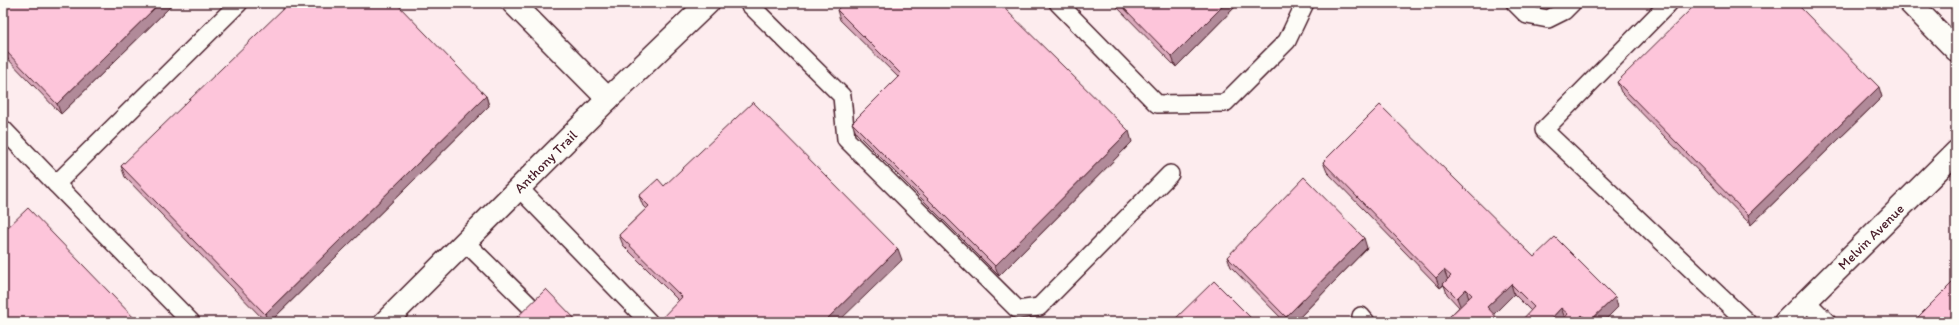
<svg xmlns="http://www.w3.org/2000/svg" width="1959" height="325" viewBox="0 0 1959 325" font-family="Itim,sans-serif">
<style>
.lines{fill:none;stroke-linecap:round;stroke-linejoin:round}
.lane-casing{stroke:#4a1f2b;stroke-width:20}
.street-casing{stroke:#4a1f2b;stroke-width:25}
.lane{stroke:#fdfcf7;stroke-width:17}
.street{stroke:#fdfcf7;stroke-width:22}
.wall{fill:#daa9bb;stroke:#4a1f2b}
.shaded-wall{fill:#b18a99;stroke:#4a1f2b}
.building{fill:#fdc5da;stroke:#4a1f2b}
.labels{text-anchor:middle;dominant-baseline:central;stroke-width:4;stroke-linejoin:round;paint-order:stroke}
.street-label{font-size:14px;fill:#4a1f2b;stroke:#fdfcf7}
</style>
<rect width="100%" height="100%" fill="#fdecee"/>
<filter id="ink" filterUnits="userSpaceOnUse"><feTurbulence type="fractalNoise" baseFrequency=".025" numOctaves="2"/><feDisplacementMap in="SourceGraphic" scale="8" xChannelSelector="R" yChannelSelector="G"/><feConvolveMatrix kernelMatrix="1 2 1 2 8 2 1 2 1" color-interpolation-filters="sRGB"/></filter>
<g filter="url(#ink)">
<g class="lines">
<defs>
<g id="lane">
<polyline points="748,3 842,96 846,139 1018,310 1039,307 1170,174"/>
<polyline points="1058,3 1157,104 1225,103 1287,41 1305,3"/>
<polyline points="1515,3 1527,15 1548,19 1564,11 1572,3"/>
<polyline points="1669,3 1544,130 1747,322"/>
<polyline points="3,129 56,184"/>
<polyline points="519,188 649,322"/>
<polyline points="465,242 529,305"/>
<polyline points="1806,301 1827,322"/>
<polyline points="1361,316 1366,322"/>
<polyline points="191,322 56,184 239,3"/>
</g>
<g id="street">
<polyline points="513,3 608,99"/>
<polyline points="1910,3 1956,50"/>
<path id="s1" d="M385,322l223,-223 100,-96"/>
<path id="s2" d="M1785,322l171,-170"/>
</g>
</defs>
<use href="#lane" class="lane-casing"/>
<use href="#street" class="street-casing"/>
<use href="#lane" class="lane"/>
<use href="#street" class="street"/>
</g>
<g class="wall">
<polygon points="3,3 174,3 61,114 3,54"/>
<polygon points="1113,3 1239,3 1176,67"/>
<polygon points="837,10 1132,142 999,276 856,133 852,123 898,77 840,20"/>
<polygon points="1617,82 1882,97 1751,225 1621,92"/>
<polygon points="486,96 489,106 270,322 266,322 125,177 121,166"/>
<polygon points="1323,162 1534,257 1615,297 1618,307 1603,322 1520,322 1531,311 1514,294 1493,314 1501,322 1446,322 1446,320 1459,307 1447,294 1444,285 1440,288 1327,172"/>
<polygon points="664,186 902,260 679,301 623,245 619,235 646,209 643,206 639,196"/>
<polygon points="1367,248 1295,322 1285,322 1231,267 1227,257"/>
</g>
<g class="shaded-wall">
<polygon points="160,3 174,3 61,114 57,104"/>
<polygon points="1226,3 1239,3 1176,67 1172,57"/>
<polygon points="1879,87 1882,97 1751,225 1748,215"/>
<polygon points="486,96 489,106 270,322 268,322 265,314"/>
<polygon points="1129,131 1132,142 999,276 995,266"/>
<polygon points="1364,238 1367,248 1295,322 1288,322 1286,317"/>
<polygon points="898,249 902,260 838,322 824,322"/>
<polygon points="1444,270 1448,280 1440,288 1436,278"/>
<polygon points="1511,284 1514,294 1490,318 1487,307"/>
<polygon points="1466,289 1469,299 1461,308 1457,298"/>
<polygon points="1615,297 1618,307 1603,322 1589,322"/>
<polygon points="1561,308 1565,318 1561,322 1548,322"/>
<polygon points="1582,315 1585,322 1575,322"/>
</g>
<g class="building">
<polygon points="3,3 160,3 57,104 3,48"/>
<polygon points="289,3 396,3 486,96 265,314 121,166"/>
<polygon points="844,3 999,3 1129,131 995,266 852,123 901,74 837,10"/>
<polygon points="1119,3 1226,3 1172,57"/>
<polygon points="1697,3 1796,3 1879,87 1748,215 1617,82"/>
<polygon points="753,102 898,249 824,322 658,322 682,297 619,235 649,206 639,196 658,179 664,186"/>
<polygon points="1380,105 1534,257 1555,237 1615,297 1589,322 1582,315 1575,322 1561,322 1568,314 1561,308 1548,322 1520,322 1534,307 1511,284 1487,307 1501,322 1448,322 1446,320 1472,295 1466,289 1457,298 1443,284 1451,276 1444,270 1436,278 1323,162"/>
<polygon points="1304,177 1364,238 1286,317 1227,257"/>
<polygon points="28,208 138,322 3,322 3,226 6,229"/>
<polygon points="1956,279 1956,322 1913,322"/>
<polygon points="1214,281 1255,322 1172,322"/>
<polygon points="546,289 578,322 512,322"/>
</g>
</g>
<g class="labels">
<g class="street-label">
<text stroke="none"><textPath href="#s1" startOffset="227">Anthony Trail</textPath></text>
<text stroke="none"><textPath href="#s2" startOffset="121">Melvin Avenue</textPath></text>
</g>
</g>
<rect width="1959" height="325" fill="none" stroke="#fdfcf7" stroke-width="16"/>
<rect x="8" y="8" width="1943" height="309" fill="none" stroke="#4a1f2b" stroke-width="1.5" filter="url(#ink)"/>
</svg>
